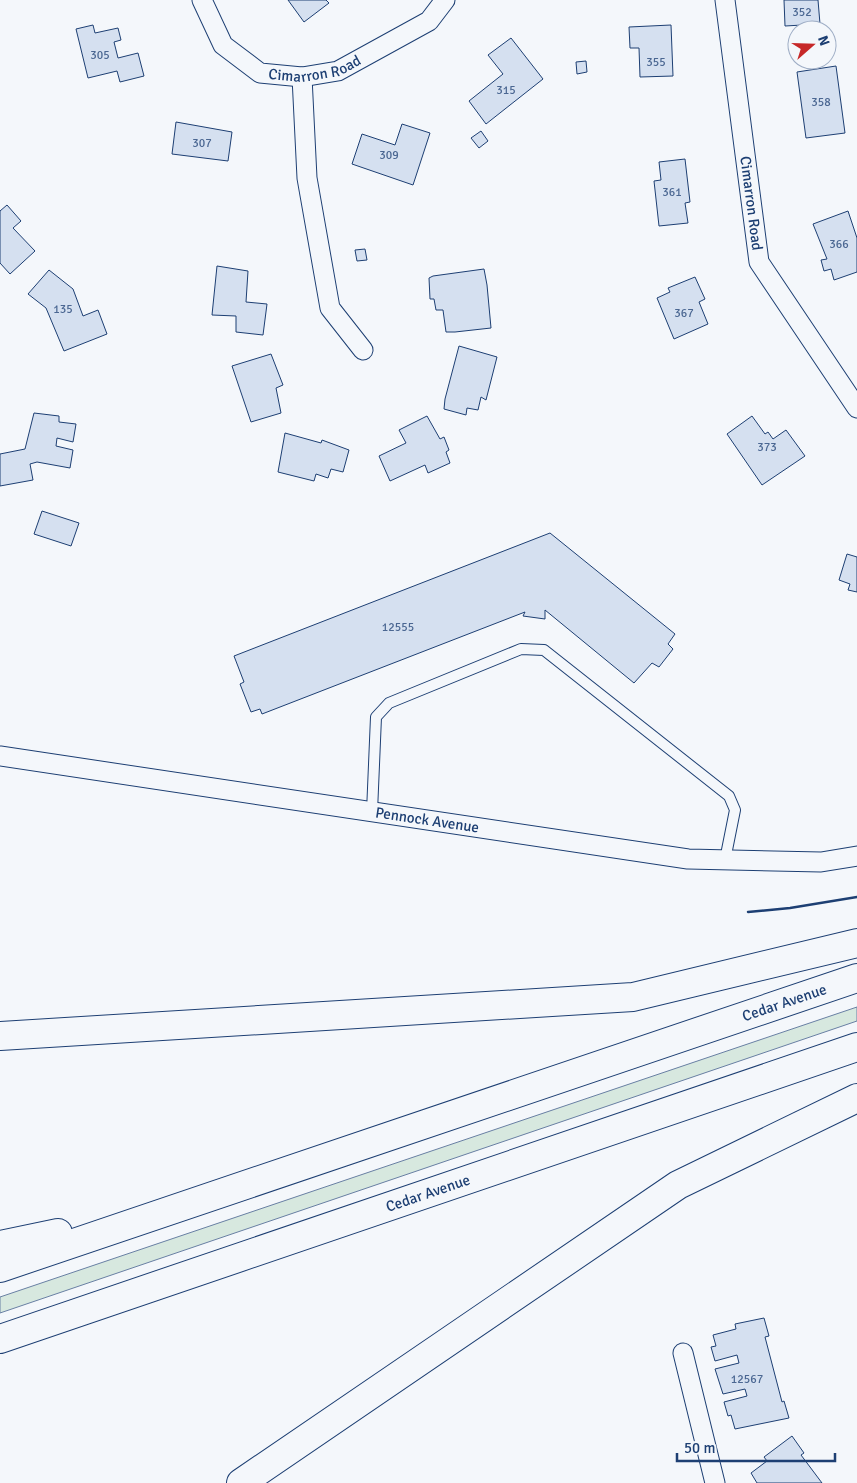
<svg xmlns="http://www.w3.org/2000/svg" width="857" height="1483" viewBox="0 0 857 1483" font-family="Signika,sans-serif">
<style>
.green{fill:#d7e8df;stroke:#687fa3}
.building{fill:#d5e0f0;stroke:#1d3f73}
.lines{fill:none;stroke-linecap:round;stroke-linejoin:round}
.service-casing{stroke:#1d3f73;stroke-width:12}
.minor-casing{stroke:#1d3f73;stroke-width:21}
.motorway-casing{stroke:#1d3f73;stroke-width:30}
.service{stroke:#f4f7fb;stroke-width:10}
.minor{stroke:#f4f7fb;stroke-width:19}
.motorway{stroke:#f4f7fb;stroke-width:28}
.wall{stroke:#1d3f73;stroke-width:2.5}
.labels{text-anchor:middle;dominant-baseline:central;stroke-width:4;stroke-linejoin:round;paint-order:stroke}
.number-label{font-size:12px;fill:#4b6792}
.street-label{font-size:15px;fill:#1d3f73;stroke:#f4f7fb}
</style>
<rect width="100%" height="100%" fill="#f4f7fb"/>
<polygon class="green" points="857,1007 857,1021 0,1313 0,1297"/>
<g class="building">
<polygon points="288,0 326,0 329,3 304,22"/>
<polygon points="784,0 818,0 820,24 785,26"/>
<polygon points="93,25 95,33 118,28 121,40 114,42 118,58 138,53 144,76 120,82 117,71 88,78 76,29"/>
<polygon points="671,25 673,76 640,77 639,48 630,48 629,27"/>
<polygon points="511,38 543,79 486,124 469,101 503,74 488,55"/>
<polygon points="586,61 587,72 577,74 576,62"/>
<polygon points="836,66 845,133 806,138 797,72"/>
<polygon points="176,122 232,132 228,161 172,154"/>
<polygon points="402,124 430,133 413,185 352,164 362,134 395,145"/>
<polygon points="481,131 488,141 479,148 471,138"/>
<polygon points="685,159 690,202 685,203 688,223 659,226 654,181 661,180 659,162"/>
<polygon points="7,205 21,221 13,228 35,251 10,274 0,263 0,211"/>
<polygon points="848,211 857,238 857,272 834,280 831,269 824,271 821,260 827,259 813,224"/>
<polygon points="365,249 367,260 357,261 355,250"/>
<polygon points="217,266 248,271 246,302 267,304 263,335 236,332 236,316 212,315"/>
<polygon points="484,269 487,285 491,328 455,332 446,332 443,310 436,310 434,299 430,299 429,278 433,276"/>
<polygon points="49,270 73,289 83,316 98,310 107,334 64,351 46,308 28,294"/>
<polygon points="695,277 705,299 699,302 708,324 674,339 657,298 670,292 668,288"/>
<polygon points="459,346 497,357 486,400 481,397 478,410 467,408 466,415 444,409 445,399"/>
<polygon points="271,354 283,385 276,388 281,413 251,422 232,366"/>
<polygon points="34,413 59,416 59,422 76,424 73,442 57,438 56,446 73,450 70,468 37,462 30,464 33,480 0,486 0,454 25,449"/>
<polygon points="427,416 440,439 444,437 449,450 446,452 450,463 428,473 425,465 390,481 379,456 406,443 399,430"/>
<polygon points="752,416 765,434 768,432 773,439 786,430 805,456 762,485 727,434"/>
<polygon points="285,433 321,443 322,440 349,450 343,472 331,469 328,478 316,474 314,481 278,472"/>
<polygon points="42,511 79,523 71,546 34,534"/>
<polygon points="550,533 675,634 668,644 673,649 659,667 652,663 634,683 545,610 545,619 523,616 525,612 262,714 260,709 251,712 240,684 244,682 234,656"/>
<polygon points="847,554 857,557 857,592 848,590 850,584 839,580"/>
<polygon points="764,1318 769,1336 765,1337 782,1402 784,1401 789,1418 735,1429 731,1415 728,1416 724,1402 747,1396 745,1389 723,1394 715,1369 739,1363 737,1355 715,1361 711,1347 716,1346 713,1335 736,1329 735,1324"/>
<polygon points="792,1436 804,1453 801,1455 822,1483 757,1483 751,1473 767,1461 764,1457"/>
</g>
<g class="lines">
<defs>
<polyline id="service" points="372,812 376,717 389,703 521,649 544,650 729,796 735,810 725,860"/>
<g id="minor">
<path id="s1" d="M202,0l21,45 37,28 42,4 36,-6 91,-50 16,-21"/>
<path id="s2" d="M725,0l34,262 98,146"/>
<polyline points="302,77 307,178 330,308 363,350"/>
<path id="s3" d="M0,756l688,103 133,3 36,-6"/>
<polyline points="683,1353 715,1483"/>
</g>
<g id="motorway">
<polyline points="0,1036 633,997 857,943"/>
<polyline points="0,1245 58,1233"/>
<path id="s4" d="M0,1268l857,-290"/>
<path id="s5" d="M0,1339l857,-292"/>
<polyline points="241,1483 678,1185 857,1098"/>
</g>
</defs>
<use href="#service" class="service-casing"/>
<use href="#minor" class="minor-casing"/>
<use href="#motorway" class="motorway-casing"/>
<use href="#service" class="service"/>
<use href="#minor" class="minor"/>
<use href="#motorway" class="motorway"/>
<polyline class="wall" points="748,912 790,908 857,897"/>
</g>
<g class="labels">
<g class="number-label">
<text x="802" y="12">352</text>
<text x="100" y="55">305</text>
<text x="656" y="62">355</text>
<text x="506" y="90">315</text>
<text x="821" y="102">358</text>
<text x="202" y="143">307</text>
<text x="389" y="155">309</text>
<text x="672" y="192">361</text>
<text x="839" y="244">366</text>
<text x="63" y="309">135</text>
<text x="684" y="313">367</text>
<text x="767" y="447">373</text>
<text x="398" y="627">12555</text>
<text x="747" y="1379">12567</text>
</g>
<g class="street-label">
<text stroke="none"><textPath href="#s1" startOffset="152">Cimarron Road</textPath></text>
<text stroke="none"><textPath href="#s2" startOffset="205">Cimarron Road</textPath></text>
<text stroke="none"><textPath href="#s3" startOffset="432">Pennock Avenue</textPath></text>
<text stroke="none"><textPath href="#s4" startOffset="828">Cedar Avenue</textPath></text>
<text stroke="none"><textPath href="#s5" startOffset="452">Cedar Avenue</textPath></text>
</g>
</g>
<g transform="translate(812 45) rotate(70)"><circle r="24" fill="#f4f7fb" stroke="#9eadc5"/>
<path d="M0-4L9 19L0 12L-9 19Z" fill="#c62828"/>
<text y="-8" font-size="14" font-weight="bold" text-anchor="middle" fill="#1d3f73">N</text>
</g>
<path d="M677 1453v8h158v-8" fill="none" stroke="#1d3f73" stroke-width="2.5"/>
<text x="684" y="1453" font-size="15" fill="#1d3f73" stroke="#f4f7fb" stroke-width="4" paint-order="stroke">50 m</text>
</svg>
